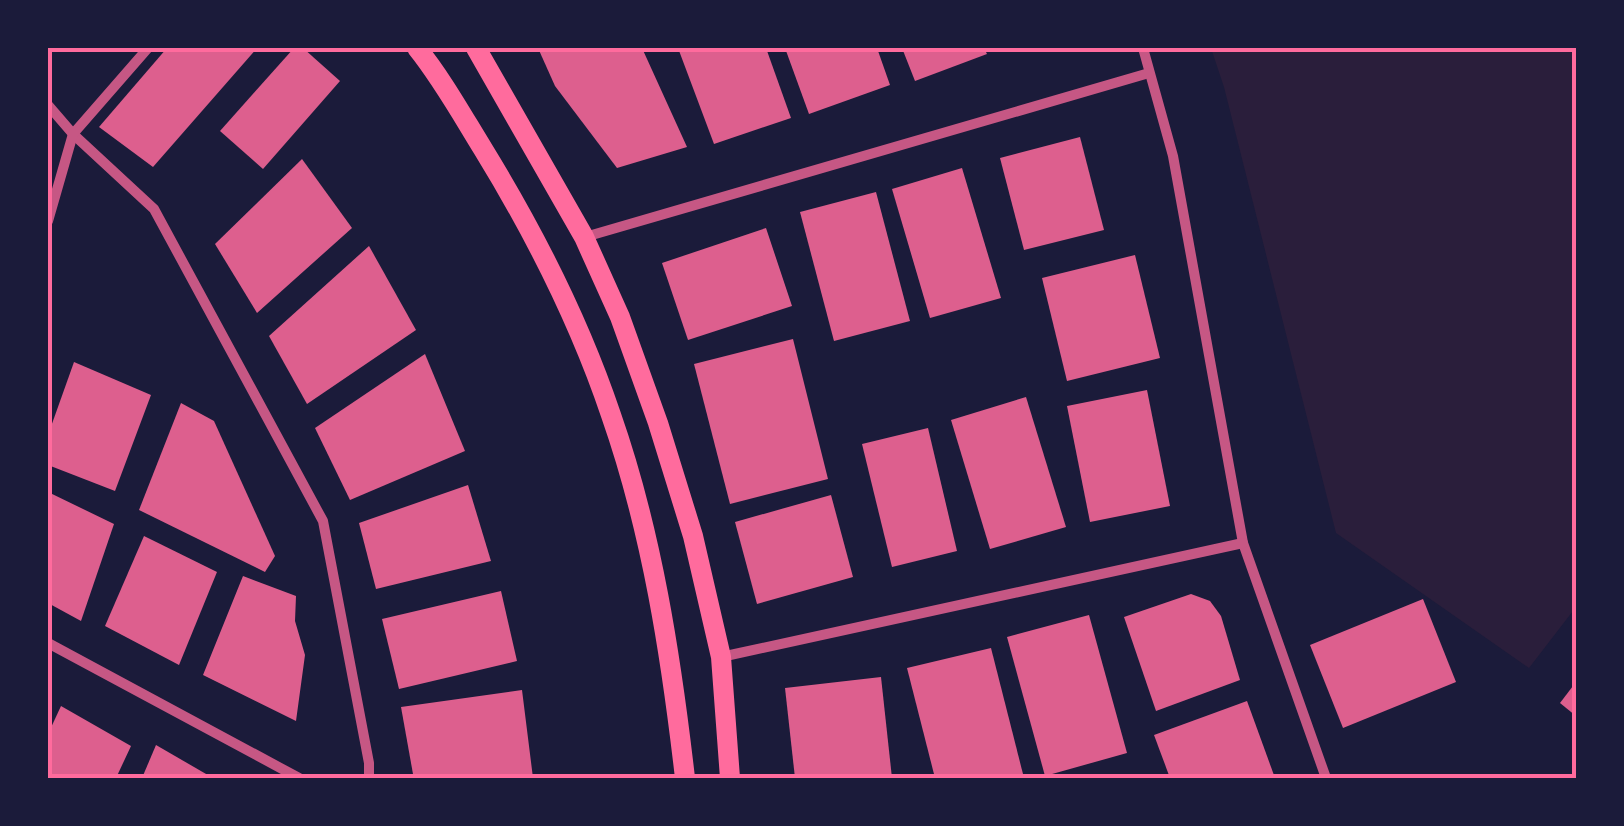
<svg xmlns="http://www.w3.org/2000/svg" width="1624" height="826" viewBox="0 0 1624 826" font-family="Mulish,sans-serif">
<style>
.green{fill:#2a1e3b}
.building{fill:#dd5f8e}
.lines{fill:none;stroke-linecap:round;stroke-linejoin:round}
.minor{stroke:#c65784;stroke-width:10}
.secondary{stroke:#ff6b9d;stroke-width:20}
.neatline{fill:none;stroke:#ff6b9d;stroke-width:4}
</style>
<rect width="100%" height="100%" fill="#1b1b3a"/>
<polygon class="green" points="1211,48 1576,48 1576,607 1529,668 1336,533 1224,87"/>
<g class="building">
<polygon points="167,48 257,48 153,167 99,127"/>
<polygon points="294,48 303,48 340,81 263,169 220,131"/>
<polygon points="538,48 642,48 687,147 617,168 555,86"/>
<polygon points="678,48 766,48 791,118 714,144"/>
<polygon points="785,48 877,48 890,85 809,114"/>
<polygon points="902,48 984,48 987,54 915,81"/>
<polygon points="1080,137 1104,230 1024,250 1000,158"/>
<polygon points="302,159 352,228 257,313 215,244"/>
<polygon points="962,168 1001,298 930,318 892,189"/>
<polygon points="876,192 910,321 834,341 800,212"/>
<polygon points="766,228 792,306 688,340 662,263"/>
<polygon points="369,246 416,330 307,404 269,336"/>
<polygon points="1135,255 1160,358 1067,381 1042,278"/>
<polygon points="793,339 828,479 730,504 694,364"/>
<polygon points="425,354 465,451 350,500 315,428"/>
<polygon points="74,362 151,395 115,491 48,465 48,435"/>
<polygon points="1147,390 1170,506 1090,522 1067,406"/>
<polygon points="1026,397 1066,527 990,549 951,420"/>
<polygon points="181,403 214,421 275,556 265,572 139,510"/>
<polygon points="928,428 957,551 892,567 862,444"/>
<polygon points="468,485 491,561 376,589 359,523"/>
<polygon points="48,492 114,524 81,621 48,603"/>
<polygon points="831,495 853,577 757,604 735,522"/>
<polygon points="144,536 217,572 179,665 105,626"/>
<polygon points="243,576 296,596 295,621 305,655 296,721 203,675"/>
<polygon points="501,591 517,661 399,689 382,619"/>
<polygon points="1191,594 1210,601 1221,616 1240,680 1156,711 1124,617"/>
<polygon points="1423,599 1456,682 1343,728 1310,645"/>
<polygon points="1089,615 1127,753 1045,776 1007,637"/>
<polygon points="991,648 1024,778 935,778 907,668"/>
<polygon points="881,677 892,778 795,778 785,688"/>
<polygon points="1576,682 1576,716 1560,703"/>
<polygon points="522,690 533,778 423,778 413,774 401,707"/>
<polygon points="1247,701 1275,778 1170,778 1154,735"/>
<polygon points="61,706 131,746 116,778 48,778 48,734"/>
<polygon points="156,745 213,778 142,778"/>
</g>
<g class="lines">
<g class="minor">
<polyline points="1143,48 1173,156 1243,543 1326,778"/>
<polyline points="48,105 73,134 154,209 323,521 369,763 369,778"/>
<polyline points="48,221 73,134 148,48"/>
<polyline points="585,237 1149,73"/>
<polyline points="48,643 299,778"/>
<polyline points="721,657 1243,543"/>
</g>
<g class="secondary">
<path d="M417,48c25,31 45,67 66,101 51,83 97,174 128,266 41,117 60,241 74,363"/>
<polyline points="476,48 584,237 620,317 658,423 693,536 721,657 730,778"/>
</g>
</g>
<rect width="1624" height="826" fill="none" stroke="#1b1b3a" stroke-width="100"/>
<rect x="50" y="50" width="1524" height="726" class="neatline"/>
</svg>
